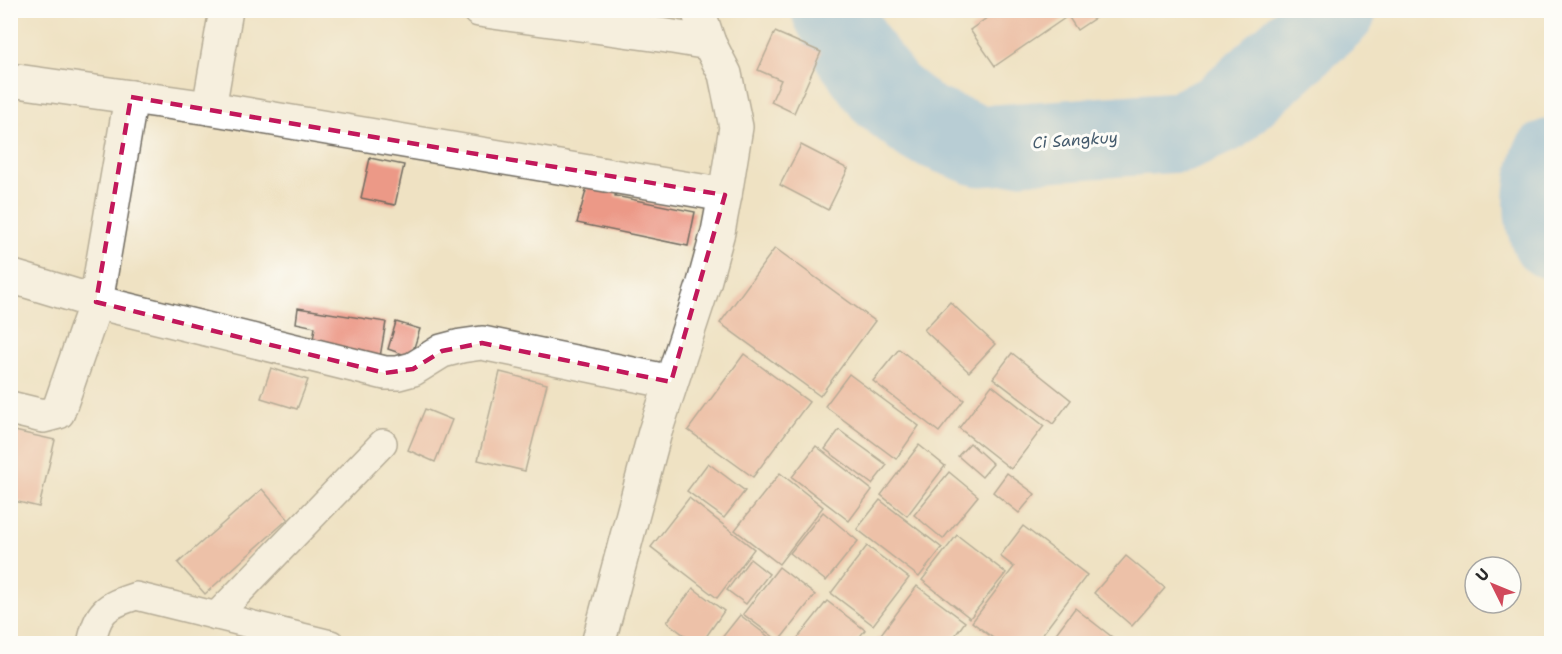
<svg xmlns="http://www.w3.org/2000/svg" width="1562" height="654" viewBox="0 0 1562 654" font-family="'Shantell Sans',sans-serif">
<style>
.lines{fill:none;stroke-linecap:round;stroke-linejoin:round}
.river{stroke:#75b4e8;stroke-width:81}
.building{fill:#ec9987}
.lane-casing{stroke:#706b60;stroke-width:30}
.street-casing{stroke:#706b60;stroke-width:36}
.secondary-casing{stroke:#706b60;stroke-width:36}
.lane{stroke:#fff;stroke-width:27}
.street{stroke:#fff;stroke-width:33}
.secondary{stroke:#fff;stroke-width:33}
.marked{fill:none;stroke:#c2185b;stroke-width:4.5;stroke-dasharray:12 8;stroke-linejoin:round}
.labels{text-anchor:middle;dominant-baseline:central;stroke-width:6;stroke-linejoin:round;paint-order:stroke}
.water-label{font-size:16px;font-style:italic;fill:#455b6d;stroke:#fdfcf7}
</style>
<rect width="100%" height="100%" fill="#fdfcf7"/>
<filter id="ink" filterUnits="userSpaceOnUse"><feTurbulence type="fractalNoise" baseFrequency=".0167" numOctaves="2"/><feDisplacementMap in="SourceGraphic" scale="12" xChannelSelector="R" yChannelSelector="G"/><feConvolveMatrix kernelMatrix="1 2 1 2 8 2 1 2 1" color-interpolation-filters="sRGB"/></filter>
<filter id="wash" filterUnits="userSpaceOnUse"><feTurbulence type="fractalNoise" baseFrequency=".008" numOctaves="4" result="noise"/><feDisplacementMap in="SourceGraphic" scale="24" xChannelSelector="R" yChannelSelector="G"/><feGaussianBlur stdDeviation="1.35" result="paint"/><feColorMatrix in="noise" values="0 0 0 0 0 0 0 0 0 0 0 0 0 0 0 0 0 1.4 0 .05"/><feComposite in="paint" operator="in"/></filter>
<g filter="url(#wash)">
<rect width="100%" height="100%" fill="#efe2c3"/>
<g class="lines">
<g class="river">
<polyline points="832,10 853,50 885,94 923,124 980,146 1179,132 1222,113 1336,10"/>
<path d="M1552,159c-8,26 -12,55 0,80"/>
</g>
</g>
<g id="blocks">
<g class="building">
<polygon points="998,10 1107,10 1077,30 1068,16 995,66 970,30"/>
<polygon points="775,32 821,52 794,113 771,102 781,80 758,70"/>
<polygon points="801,145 848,169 828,210 780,185"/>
<polygon points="370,158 404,165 395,205 361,198"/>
<polygon points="589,180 617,185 615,196 695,212 688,246 577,223"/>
<polygon points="775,248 875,321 820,396 720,323"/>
<polygon points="950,302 995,344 969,372 924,330"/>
<polygon points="298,308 386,322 380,357 312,346 315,327 296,323"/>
<polygon points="396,322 420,329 411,357 388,349"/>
<polygon points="899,349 964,400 939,432 873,381"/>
<polygon points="1012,353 1071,400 1053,424 993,378"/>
<polygon points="744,354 809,402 753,477 688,430"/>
<polygon points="271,368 308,380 297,409 261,398"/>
<polygon points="500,372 547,384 525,471 478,460"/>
<polygon points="849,374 919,426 896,459 825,406"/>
<polygon points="992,385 1044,426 1011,469 959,428"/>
<polygon points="425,409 452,420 435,462 408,450"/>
<polygon points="10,430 55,440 39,507 10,500"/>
<polygon points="839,430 887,465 872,484 825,449"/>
<polygon points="970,443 993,464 982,477 958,456"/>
<polygon points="919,445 945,466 907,516 881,495"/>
<polygon points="816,446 872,490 849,521 792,477"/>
<polygon points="708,463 745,491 724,518 687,491"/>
<polygon points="949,472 978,496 943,539 914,515"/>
<polygon points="780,473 823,507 779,564 735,530"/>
<polygon points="1007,473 1035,494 1019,513 993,492"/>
<polygon points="262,489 288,519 205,594 178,563"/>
<polygon points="689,498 754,549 717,598 651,547"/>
<polygon points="880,500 942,548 919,577 857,529"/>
<polygon points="823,512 858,541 826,581 790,553"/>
<polygon points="1023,526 1087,575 1035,644 1001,644 972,622 1014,567 1000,556"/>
<polygon points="957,535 1006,573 970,618 922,580"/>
<polygon points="867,546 909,578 873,625 831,593"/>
<polygon points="1126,556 1165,588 1132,626 1094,593"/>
<polygon points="750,559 769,574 746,604 727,590"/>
<polygon points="779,567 815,595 779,641 743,614"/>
<polygon points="917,586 965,622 949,644 894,644 881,634"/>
<polygon points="693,588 724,611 701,644 696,644 667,622"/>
<polygon points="827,601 865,630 854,644 793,644"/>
<polygon points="1075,608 1121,644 1048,644"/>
<polygon points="740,615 778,644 717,644"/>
<polygon points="878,637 886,644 873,644"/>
</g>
</g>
</g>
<g filter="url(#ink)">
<use href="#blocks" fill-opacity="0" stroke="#706b60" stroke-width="1.5"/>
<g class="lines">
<defs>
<g id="lane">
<polyline points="216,616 383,443"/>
<path d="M91,644c7,-33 14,-38 45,-48l195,48"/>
</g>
<g id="street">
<polyline points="479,10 667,36 709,43"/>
<polyline points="10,80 209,108 725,195"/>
<polyline points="209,108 226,10"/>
<polyline points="10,276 96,302 385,373 398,373 413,369 442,351 461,346 482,343 671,382"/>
<polyline points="10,408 43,416 58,412 96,302 131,97"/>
</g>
<polyline id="secondary" points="598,644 655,432 704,283 718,232 725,195 736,127 725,74 709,43 698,10"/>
</defs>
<use href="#lane" class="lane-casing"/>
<use href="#street" class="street-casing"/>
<use href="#secondary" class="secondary-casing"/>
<use href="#lane" class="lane"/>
<use href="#street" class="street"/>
<use href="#secondary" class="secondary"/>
</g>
</g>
<path d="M0 0H1562V654H0ZM131,97l594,98 -54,187 -189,-39 -40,8 -29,18 -28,4 -289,-71z" fill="#efe2c3" fill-opacity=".55" fill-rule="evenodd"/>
<path class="marked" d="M131,97l594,98 -54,187 -189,-39 -40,8 -29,18 -28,4 -289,-71z"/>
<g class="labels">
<g class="water-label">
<text transform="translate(1075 140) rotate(-4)">Ci Sangkuy</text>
</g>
</g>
<rect width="1562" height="654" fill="none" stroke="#fdfcf7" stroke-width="36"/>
<g transform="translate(1493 585) rotate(313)"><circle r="28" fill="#fdfcf7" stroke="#a9a8a5" stroke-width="1.5"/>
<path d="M0-4.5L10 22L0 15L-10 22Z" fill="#d1495b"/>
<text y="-9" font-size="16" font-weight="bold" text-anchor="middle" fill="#2b2b2b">U</text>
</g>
</svg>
